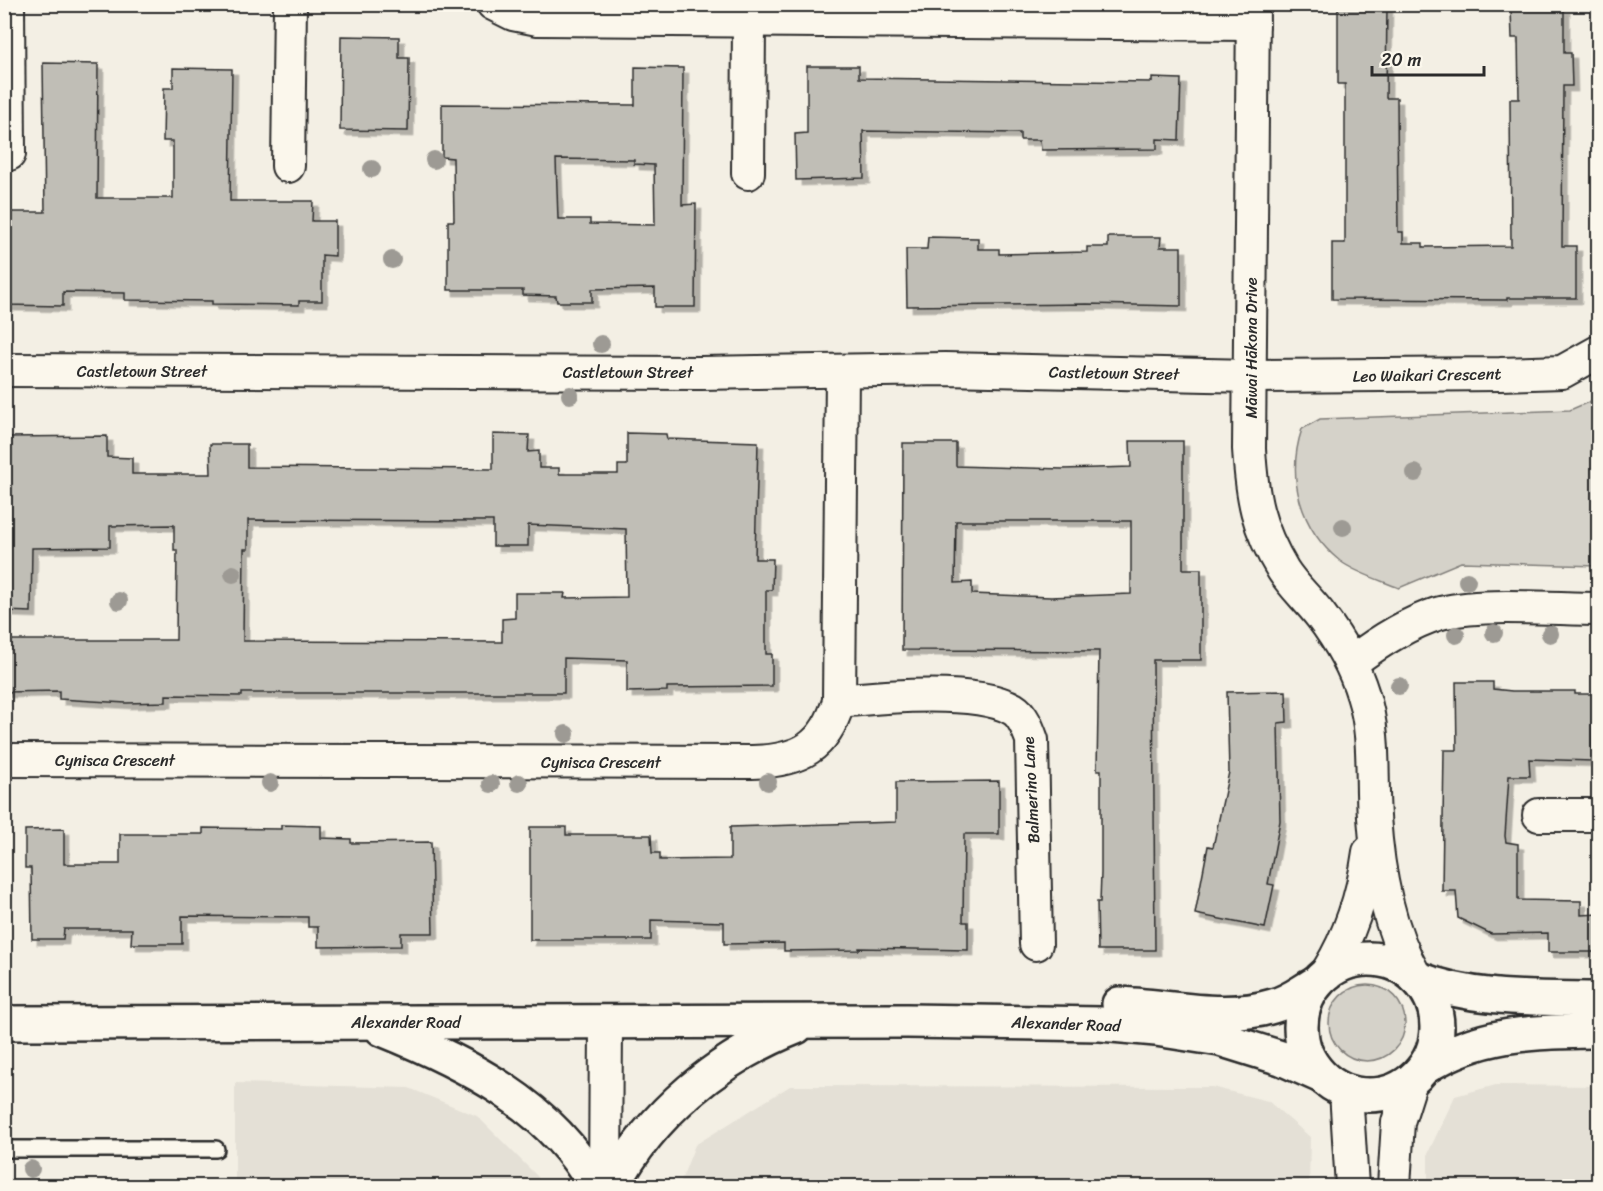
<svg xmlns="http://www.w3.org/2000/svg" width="1603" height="1191" viewBox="0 0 1603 1191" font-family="Sriracha,sans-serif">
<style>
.built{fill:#e4e0d6}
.green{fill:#d5d2c9;stroke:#807e7a;stroke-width:1.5}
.building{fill:#c0beb6;stroke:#2b2b2b;stroke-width:1.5;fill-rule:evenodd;filter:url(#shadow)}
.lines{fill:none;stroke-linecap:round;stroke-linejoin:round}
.lane-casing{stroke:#2b2b2b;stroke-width:20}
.street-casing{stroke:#2b2b2b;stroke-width:36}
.secondary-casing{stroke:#2b2b2b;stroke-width:38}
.lane{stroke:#fbf7ec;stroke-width:15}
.street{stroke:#fbf7ec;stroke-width:32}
.secondary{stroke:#fbf7ec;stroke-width:33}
.tree{fill:#9d9a94}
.labels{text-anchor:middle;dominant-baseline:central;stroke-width:4.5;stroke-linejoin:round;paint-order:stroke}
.street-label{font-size:16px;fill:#2b2b2b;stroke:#fbf7ec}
</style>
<defs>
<filter id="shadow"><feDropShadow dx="5.5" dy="5.5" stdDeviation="0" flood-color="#0004"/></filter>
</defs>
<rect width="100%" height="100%" fill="#f3efe4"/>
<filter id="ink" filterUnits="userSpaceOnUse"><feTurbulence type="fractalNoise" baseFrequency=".0167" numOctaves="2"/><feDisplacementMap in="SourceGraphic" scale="12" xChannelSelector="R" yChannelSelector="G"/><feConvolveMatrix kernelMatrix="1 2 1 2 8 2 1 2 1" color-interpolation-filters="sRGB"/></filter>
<g filter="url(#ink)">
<g class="built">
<polygon points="235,1083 409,1088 477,1116 538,1177 538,1186 235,1186"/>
<polygon points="1496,1085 1598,1086 1598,1186 1428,1186 1428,1153 1455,1096"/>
<polygon points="790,1086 1212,1087 1268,1101 1310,1137 1309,1186 679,1186 695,1145"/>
</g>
<g class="green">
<path d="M1598,398v168l-137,-4 -62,26c-19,-8 -43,-15 -59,-27 -40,-32 -54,-84 -38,-132l18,-10 250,-9z"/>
<circle cx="1367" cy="1023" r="38"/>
</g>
<g class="building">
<polygon points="1338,4 1387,4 1386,98 1397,98 1398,232 1403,232 1403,243 1423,243 1423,247 1511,246 1510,99 1519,99 1518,38 1512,38 1511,9 1518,8 1518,4 1558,4 1558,8 1564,8 1564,53 1571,53 1572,86 1563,86 1562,246 1576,246 1576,298 1507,298 1507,300 1332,299 1332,243 1345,243 1345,84 1338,84"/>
<polygon points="341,36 399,37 399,58 409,58 408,131 340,130"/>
<polygon points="43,63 98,64 97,198 173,198 173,141 163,141 164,88 173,88 173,68 232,69 230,201 313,201 312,221 335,221 335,256 322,255 322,301 299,301 299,305 212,304 212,301 125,300 125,293 63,292 63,306 4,305 4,212 45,212"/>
<polygon points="807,66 859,66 859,78 1152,82 1152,78 1181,79 1179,140 1157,139 1157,149 1041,150 1040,140 1020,140 1020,133 863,131 864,178 796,180 795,134 807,133"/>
<path d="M635,67l48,1 -1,137 14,-1 -1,103h-40v-19l-63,1v13h-35l-1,-6 -33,-1v-5h-75v-69h6l-1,-63 -11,-1v-53l193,1zM556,159l78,1v4l20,1 1,60 -65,-1v-5h-32z"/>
<polygon points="928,237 978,238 978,249 999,249 999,254 1087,252 1087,247 1108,247 1108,237 1161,237 1160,247 1181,247 1181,306 1087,304 907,306 906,249 927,249"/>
<path d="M627,433l39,1 1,5 91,3 -3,117h18l-1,31h-6v64h6v32l-105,1v4l-40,1v-32l-63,-2v35h-322v3l-76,-1v7l-40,1 -67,-4v-8l-55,1v-52h172l1,-90h-3v-25l-64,1v21l-78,1 -1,64 -27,-1v-174l103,-1v21l25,1v16h79l-1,-30h37v23l246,2v-35l36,1 -1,17 11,-1v17h20v6h59v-9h9zM248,520l245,1v25h35v-21l98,4 1,68 -63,1 1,-5h-50v25l-13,1v23l-259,-1 1,-92h4z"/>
<path d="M1130,441h53v128h18v91h-48l2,290h-57l-1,-48h3l1,-29v-103h-4l2,-119 -197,-1 1,-207h53v23l107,3 68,-2zM956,521h175v73l-80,3 -79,-3v-12l-17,1z"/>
<polygon points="1456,682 1493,682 1493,689 1512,691 1575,691 1575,694 1593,694 1592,761 1529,759 1530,776 1509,776 1505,836 1506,842 1518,844 1518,900 1581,901 1581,915 1599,914 1599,952 1548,952 1548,933 1491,934 1458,918 1456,891 1442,891 1444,750 1457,750"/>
<polygon points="1286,691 1287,722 1278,723 1280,821 1268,884 1274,885 1265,928 1195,914 1208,846 1213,847 1229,772 1227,692"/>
<polygon points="999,781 999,834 964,834 963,922 968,922 968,950 859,948 859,950 784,951 784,943 724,944 724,922 651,920 651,940 530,940 530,827 566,827 566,835 651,835 652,853 660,853 660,860 730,859 730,827 896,822 896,782"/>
<polygon points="281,825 321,826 321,838 351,839 351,843 431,842 433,933 401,933 401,946 318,947 318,927 308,927 308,917 182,916 182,944 131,944 132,929 64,929 63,939 32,939 31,868 25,868 25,830 64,829 64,864 120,864 120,834 203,834 203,828 281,829"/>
</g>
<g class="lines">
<defs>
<polyline id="lane" points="4,1149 216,1149"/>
<g id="street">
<polyline points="8,4 9,154"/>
<polyline points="493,4 513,14 538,19 1253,24"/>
<path d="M1253,4l-4,445c3,48 8,78 34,121 10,16 26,30 38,46 18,24 33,49 42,79 13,40 8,80 11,122 4,57 14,111 42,161"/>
<polyline points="288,166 290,4"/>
<polyline points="748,173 749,20"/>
<polyline points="4,370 701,373 945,369 1251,376 1500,374 1562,372 1598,352"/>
<path d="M1352,662c25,-19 54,-38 85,-48 39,-12 118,-5 161,-5"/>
<path d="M839,701c43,-4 137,-13 174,8 10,6 15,20 19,31l4,204"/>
<path d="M4,760l748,2c48,-1 73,-15 87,-61l3,-329"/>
<polyline points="1539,815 1598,815"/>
<path d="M1328,971c23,-37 35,-76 41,-119"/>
<polyline points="1346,1092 1352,1186"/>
<polyline points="605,1186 606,1022"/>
<polyline points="1394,1186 1398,1122 1411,1081"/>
</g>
<g id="secondary">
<circle cx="1369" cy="1027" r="68"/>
<path d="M1416,978c59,23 120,20 182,21"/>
<path d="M1119,1004c50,2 106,17 154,2 16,-4 28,-14 42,-22"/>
<polyline points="4,1023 907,1021 1101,1024 1156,1029 1220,1039 1281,1058 1319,1075"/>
<path d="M382,1029c82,33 169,76 213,157"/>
<path d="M1425,1067c56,-35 109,-35 173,-36"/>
<path d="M613,1186c38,-73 107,-129 183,-159"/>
</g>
</defs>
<use href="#lane" class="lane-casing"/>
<use href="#street" class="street-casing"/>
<use href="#secondary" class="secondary-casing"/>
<use href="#lane" class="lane"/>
<use href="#street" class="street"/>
<use href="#secondary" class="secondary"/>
</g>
<g class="tree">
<circle cx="434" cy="160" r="9"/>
<circle cx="372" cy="169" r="9"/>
<circle cx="392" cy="260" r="9"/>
<circle cx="601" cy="344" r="9"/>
<circle cx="570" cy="395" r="9"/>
<circle cx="1415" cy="473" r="9"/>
<circle cx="1343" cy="527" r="9"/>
<circle cx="233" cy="574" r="9"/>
<circle cx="1467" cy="581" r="9"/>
<circle cx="119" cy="601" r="9"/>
<circle cx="1494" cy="633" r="9"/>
<circle cx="1550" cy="634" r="9"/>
<circle cx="1456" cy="635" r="9"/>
<circle cx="1399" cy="686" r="9"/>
<circle cx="566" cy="734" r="9"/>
<circle cx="768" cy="782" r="9"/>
<circle cx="270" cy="783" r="9"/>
<circle cx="519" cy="783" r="9"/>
<circle cx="491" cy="784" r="9"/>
<circle cx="31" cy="1169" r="9"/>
</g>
</g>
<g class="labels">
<g class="street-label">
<text transform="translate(1251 348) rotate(-90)">Māwai Hākona Drive</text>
<text x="142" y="371">Castletown Street</text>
<text x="628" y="372">Castletown Street</text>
<text transform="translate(1114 373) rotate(1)">Castletown Street</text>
<text transform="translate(1427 375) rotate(-1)">Leo Waikari Crescent</text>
<text x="115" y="760">Cynisca Crescent</text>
<text x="601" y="762">Cynisca Crescent</text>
<text transform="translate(1031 790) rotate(-93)">Balmerino Lane</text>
<text x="406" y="1022">Alexander Road</text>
<text transform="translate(1066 1024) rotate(2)">Alexander Road</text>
</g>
</g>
<rect width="1603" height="1191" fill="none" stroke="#fbf7ec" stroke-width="24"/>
<rect x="12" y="12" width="1579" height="1167" fill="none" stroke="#2b2b2b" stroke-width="2" filter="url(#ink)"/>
<path d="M1372 66v9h112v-9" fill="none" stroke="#2b2b2b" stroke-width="3"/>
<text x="1381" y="66" font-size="18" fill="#2b2b2b" stroke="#fbf7ec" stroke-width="4.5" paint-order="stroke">20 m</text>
</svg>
